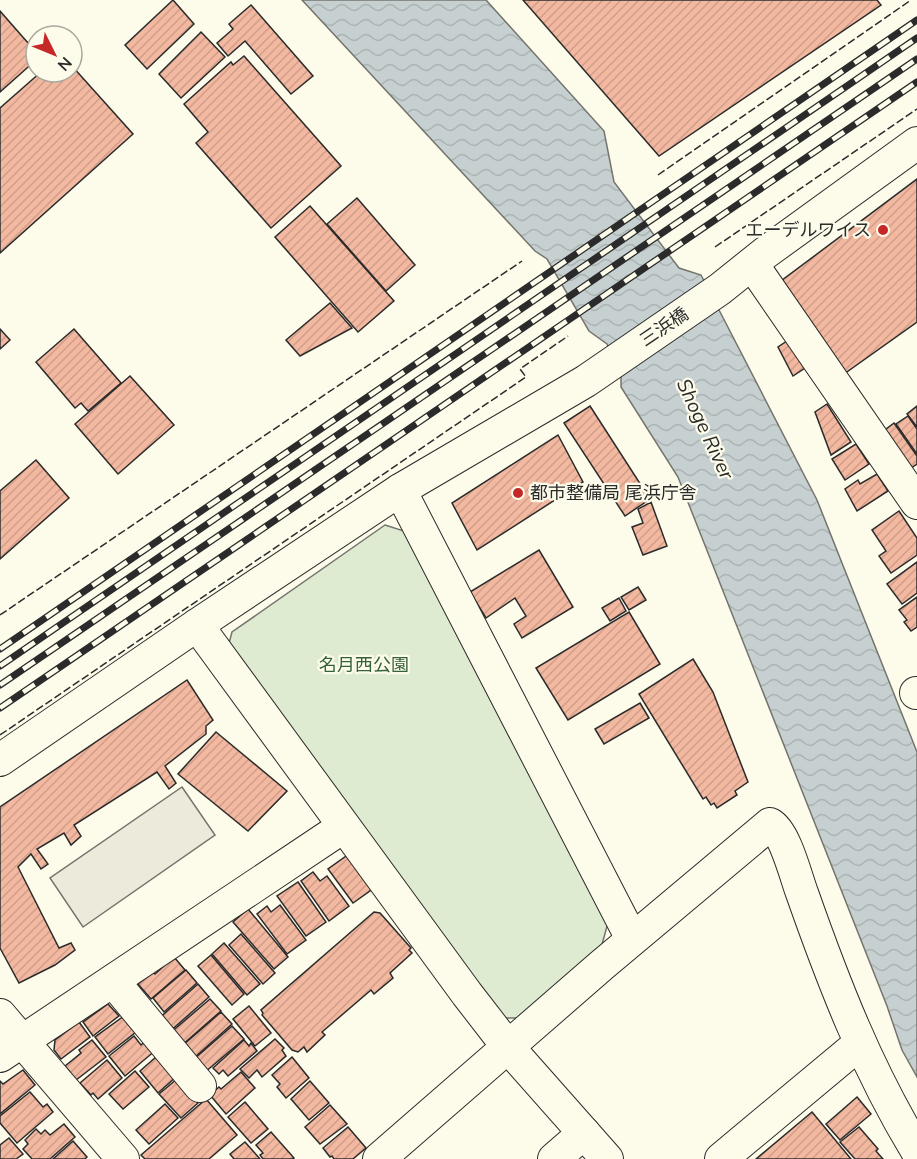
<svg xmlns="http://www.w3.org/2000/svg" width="917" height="1159" viewBox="0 0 917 1159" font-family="'Nunito Sans','Noto Sans JP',sans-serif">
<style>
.green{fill:#deebd1;stroke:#74746e;stroke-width:1.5}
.parking{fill:#eceadb;stroke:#74746e;stroke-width:1.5}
.water{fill:url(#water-waves);stroke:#74746e;stroke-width:1.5}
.building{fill:url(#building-hatch);stroke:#2b2b2b;stroke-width:1.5}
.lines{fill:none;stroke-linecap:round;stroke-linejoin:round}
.minor-casing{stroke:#2b2b2b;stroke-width:34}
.minor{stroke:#fdfbea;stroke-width:32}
.rail-casing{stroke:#2b2b2b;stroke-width:7}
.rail{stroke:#fdfbea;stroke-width:4.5;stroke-dasharray:14;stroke-linecap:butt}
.fence{stroke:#2b2b2b;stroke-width:1.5;stroke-dasharray:8 3;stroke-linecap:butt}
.poi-dot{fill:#c62828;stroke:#fdfbea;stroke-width:2}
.labels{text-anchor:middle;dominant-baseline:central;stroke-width:4.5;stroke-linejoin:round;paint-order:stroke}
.poi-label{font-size:18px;fill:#2b2b2b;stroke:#fdfbea;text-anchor:end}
.street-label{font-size:18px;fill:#2b2b2b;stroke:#fdfbea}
.park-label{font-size:18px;fill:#34623c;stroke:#fdfbea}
.water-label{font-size:20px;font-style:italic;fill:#2b2b2b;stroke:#fdfbea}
</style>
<defs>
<pattern id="water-waves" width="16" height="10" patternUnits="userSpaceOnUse" patternTransform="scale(1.5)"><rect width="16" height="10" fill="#c7d0d0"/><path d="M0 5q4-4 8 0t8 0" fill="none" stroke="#abb3b3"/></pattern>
<pattern id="building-hatch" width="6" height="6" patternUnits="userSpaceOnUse" patternTransform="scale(1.5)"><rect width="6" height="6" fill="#f2b8a0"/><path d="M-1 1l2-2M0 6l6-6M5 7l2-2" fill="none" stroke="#d09e8a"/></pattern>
</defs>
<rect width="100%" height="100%" fill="#fdfbea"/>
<polygon class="green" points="385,525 404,531 609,919 601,948 520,1018 504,1018 228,647 232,632"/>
<polygon class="parking" points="182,787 215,835 83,927 50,878"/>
<polygon class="water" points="302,0 486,0 604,131 614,182 679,268 701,275 817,500 917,752 917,1077 902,1050 887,1006 678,477 621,387 621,376 607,344 589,331 547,259 535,251"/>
<g class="building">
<polygon points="173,0 194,24 147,69 125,45"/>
<polygon points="523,0 877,0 881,5 659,156"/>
<polygon points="251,5 313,76 291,94 245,41 228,56 217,43 233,29 229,24"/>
<polygon points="0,11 36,52 36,60 0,92"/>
<polygon points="201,32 225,57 181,98 159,74"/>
<polygon points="244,56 341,166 271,228 196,143 208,132 184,104 231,62 233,65"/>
<polygon points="72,66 133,134 0,253 0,108 41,72 72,72"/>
<polygon points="917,179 917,322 844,374 781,281"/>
<polygon points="357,198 415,265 386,291 327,224"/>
<polygon points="310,206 394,301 358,332 275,237"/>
<polygon points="330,303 352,328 300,356 286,340"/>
<polygon points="0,329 10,340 0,349"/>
<polygon points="74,329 121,383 88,411 81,403 75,408 36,362"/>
<polygon points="787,341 805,368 793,376 778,347"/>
<polygon points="130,376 174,425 118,474 75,424"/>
<polygon points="827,404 851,442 831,455 815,412"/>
<polygon points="590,406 650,499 625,516 564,423"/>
<polygon points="917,406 917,427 907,414"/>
<polygon points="908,416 917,429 917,454 896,424"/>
<polygon points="894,423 917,456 917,464 908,470 881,433"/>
<polygon points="558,435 583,482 477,550 452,503"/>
<polygon points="856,444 869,464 845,480 832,459"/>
<polygon points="36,460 69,498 0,559 0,491"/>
<polygon points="877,474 888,491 857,511 845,489 858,480 860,484"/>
<polygon points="651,502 667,546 643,555 632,527 643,523 638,509"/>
<polygon points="899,511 917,538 917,555 891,573 879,556 886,551 872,530"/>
<polygon points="539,550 573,607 522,638 514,624 526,616 515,598 486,618 470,592"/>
<polygon points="917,562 917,593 902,604 887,584"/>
<polygon points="638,587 646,600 629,610 621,597"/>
<polygon points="917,597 917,627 911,631 904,622 907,620 899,610"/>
<polygon points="619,598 626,611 610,621 602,608"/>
<polygon points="629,612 660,664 568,720 536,668"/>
<polygon points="693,659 713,692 748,782 735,791 737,795 717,808 714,803 711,805 706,797 703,799 639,694"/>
<polygon points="187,680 213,720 206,726 206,734 165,766 176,783 169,789 157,772 74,825 81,836 71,845 64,833 37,849 48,864 41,869 31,854 18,867 59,948 71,943 75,950 55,965 19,983 0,948 0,807"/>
<polygon points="640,703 649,718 604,744 595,729"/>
<polygon points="216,732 287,791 248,831 178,774"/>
<polygon points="349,854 374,888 353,903 328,869"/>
<polygon points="313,872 320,881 327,876 349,906 329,921 301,881"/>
<polygon points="298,882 326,922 306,936 277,896"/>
<polygon points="280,905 306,940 287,954 257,914 267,906 271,912"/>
<polygon points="248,909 288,957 274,969 233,922"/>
<polygon points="374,912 380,913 411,948 409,950 412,953 390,973 393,978 374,994 371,990 322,1032 325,1035 307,1052 304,1047 298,1052 292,1050 262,1015 263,1013 261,1010"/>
<polygon points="241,934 275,973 263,984 229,945"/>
<polygon points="224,943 260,984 247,995 212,954"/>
<polygon points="211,955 244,994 232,1005 198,966"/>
<polygon points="174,957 185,970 151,999 138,984 153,972 155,974"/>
<polygon points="186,970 197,983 164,1012 153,998"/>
<polygon points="198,984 209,997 168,1033 157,1020"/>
<polygon points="210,999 221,1011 181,1046 170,1033"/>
<polygon points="108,1004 119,1016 93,1036 83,1022"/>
<polygon points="249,1006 271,1033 255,1046 233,1019"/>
<polygon points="221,1012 232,1024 193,1059 182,1046"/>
<polygon points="124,1016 136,1032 108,1054 95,1037"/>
<polygon points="79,1022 90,1037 61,1059 54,1050 55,1040"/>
<polygon points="232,1026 244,1039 204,1073 193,1060"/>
<polygon points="134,1036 141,1045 148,1039 156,1050 125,1076 109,1056"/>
<polygon points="275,1039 284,1048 282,1050 286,1056 262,1077 257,1070 249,1078 240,1069"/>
<polygon points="92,1040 106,1057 76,1080 65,1066 81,1053 79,1050"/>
<polygon points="244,1040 249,1046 251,1043 257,1051 228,1076 223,1070 219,1074 213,1068"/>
<polygon points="157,1056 176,1077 158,1093 140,1071"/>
<polygon points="292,1057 309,1078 286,1098 277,1087 280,1084 272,1075"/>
<polygon points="107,1060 122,1078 98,1099 93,1093 91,1095 80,1083"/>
<polygon points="23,1070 35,1085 0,1114 0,1081 3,1084"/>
<polygon points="135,1071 149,1087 123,1109 109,1094"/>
<polygon points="241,1072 255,1088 226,1114 210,1095 219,1087 221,1089"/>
<polygon points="177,1079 198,1103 181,1118 159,1094"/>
<polygon points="310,1081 329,1103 309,1120 291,1099"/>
<polygon points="30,1092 43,1107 47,1104 53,1112 17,1143 0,1123 0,1116"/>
<polygon points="857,1097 871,1114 840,1140 826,1124"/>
<polygon points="206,1099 237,1135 209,1159 145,1159 141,1155"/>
<polygon points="245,1102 268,1129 251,1143 228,1117"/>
<polygon points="165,1104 178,1118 149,1144 136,1130"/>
<polygon points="330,1105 347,1124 320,1144 305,1127"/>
<polygon points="812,1112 851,1159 756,1159"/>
<polygon points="64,1124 75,1137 50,1159 32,1159 23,1149 28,1144 25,1140 36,1129 41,1134 45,1130 50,1135"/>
<polygon points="348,1127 366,1148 353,1159 334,1159 332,1156 330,1157 323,1148"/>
<polygon points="859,1127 878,1149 876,1151 883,1159 855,1159 840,1142"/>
<polygon points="271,1132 294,1158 292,1159 263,1159 260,1155 263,1153 256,1145"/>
<polygon points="9,1138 23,1154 16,1159 0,1159 0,1145"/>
<polygon points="73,1141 87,1157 85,1159 53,1159"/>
<polygon points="245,1142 260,1159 234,1159 230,1154"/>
</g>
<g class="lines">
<defs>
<g id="minor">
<polyline points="752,264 917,503"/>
<polyline points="400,490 632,939"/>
<polyline points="197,625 467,994 508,1047 607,1159"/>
<polyline points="916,693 917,693"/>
<polyline points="0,760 197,625 400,490 586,381 720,289 765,253 917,143"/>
<polyline points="113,981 200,1086"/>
<polyline points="0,1015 123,1159"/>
<polyline points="0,1056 343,827"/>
<path d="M379,1159l223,-194 168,-141c15,8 26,53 32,69 32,91 65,176 115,258"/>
<polyline points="554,1159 584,1133"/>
<polyline points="721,1159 859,1044"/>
</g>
</defs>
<use href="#minor" class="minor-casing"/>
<use href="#minor" class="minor"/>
<defs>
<g id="rail">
<polyline points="0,649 917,20"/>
<polyline points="0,666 917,38"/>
<polyline points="0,685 917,59"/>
<polyline points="0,708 917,82"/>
</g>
</defs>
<use href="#rail" class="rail-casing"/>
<use href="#rail" class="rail"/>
<g class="fence">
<polyline points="658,175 911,0"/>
<polyline points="715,247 917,109"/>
<polyline points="0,615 522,261"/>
<polyline points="0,735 526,377 520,369 568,336"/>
</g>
</g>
<g class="poi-dot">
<circle cx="883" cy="230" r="6"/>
<circle cx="518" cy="493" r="6"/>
</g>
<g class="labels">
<g class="poi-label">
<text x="871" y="230">エーデルワイス</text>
<text x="530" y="493" text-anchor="start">都市整備局 尾浜庁舎</text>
</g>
<g class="street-label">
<text transform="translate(664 327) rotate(-34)">三浜橋</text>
</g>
<g class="park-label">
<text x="364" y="665">名月西公園</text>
</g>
<g class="water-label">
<text transform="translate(705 429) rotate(65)">Shoge River</text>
</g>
</g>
<g transform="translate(54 54) rotate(133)"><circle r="28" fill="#fdfbea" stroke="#a9a89e" stroke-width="1.5"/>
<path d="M0-4.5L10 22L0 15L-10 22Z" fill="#c62828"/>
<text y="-9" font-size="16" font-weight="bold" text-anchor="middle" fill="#2b2b2b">N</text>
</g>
</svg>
